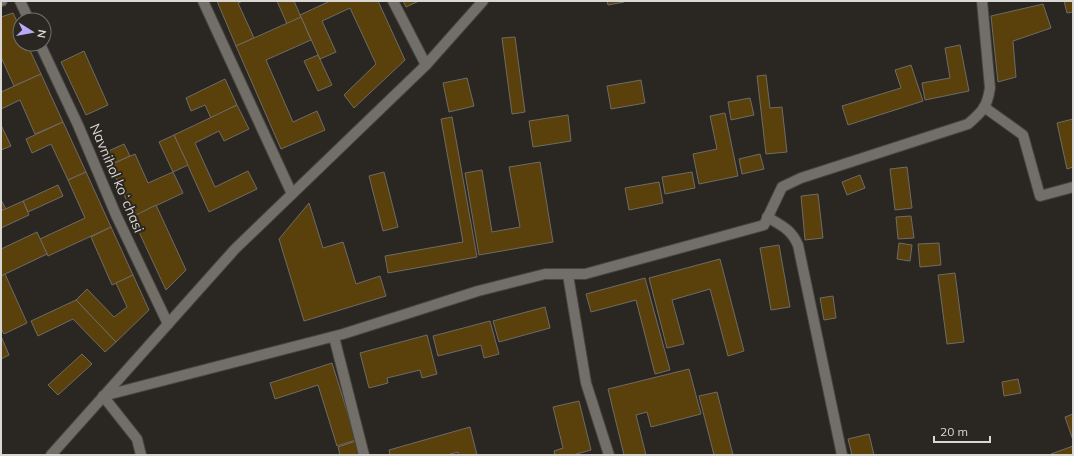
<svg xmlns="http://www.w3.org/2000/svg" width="1074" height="456" viewBox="0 0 1074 456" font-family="Mulish,sans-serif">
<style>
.building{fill:#5a400b;stroke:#6f6b65}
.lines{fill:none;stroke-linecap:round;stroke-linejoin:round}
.street-casing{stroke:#474440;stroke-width:12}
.street{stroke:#726e68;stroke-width:10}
.labels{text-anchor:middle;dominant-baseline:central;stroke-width:4;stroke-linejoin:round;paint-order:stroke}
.street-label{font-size:14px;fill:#dad8d5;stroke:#2a2722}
</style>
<rect width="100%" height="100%" fill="#2a2722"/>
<g class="building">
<polygon points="217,1 243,1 238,3 254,38 236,46"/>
<polygon points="277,1 294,1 301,17 287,24"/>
<polygon points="330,1 378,1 405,60 354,108 344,95 376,64 350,8 322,21 336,52 320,59 300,15"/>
<polygon points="403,1 419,1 406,7"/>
<polygon points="607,1 624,1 624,2 608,5"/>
<polygon points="1064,1 1073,1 1073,12 1067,13"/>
<polygon points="1043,4 1051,28 1013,41 1016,77 998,82 991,16"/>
<polygon points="13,13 20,28 20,44 27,44 41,74 14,86 1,57 1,17"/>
<polygon points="301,17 311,40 266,60 293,122 317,111 325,130 281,149 236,46"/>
<polygon points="515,37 525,112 512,114 502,38"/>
<polygon points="960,45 969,91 925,100 922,83 950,78 945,48"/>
<polygon points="84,51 108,105 86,115 61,62"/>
<polygon points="318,55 332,85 318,91 304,61"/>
<polygon points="911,65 923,101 848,125 842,106 901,88 895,70"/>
<polygon points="41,74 63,122 35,134 20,100 1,109 1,92"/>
<polygon points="766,75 770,108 782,107 787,152 766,154 757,76"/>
<polygon points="467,78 474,106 449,112 443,83"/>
<polygon points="225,79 237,105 211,118 205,105 191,111 186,98"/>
<polygon points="641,80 645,103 611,109 607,86"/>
<polygon points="750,98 754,115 731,120 728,102"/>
<polygon points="237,105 249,129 224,141 219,131 195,143 215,187 248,171 257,189 209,212 174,135"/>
<polygon points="725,113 738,176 699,184 693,154 717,149 710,116"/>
<polygon points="568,115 571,141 533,147 529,121"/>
<polygon points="452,117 477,257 388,273 385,256 463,242 441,119"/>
<polygon points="1073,119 1073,167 1067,169 1057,123"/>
<polygon points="63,122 86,172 68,180 51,144 32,153 26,139"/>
<polygon points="1,125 11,146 1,150"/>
<polygon points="174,135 188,165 173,172 159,142"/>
<polygon points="124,144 130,156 110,165 104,153"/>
<polygon points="135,154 148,183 173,172 183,193 134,216 110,165"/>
<polygon points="760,154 764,169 742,174 739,159"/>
<polygon points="540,162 553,242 479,255 465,173 482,170 492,232 520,227 509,167"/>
<polygon points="907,167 912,208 895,210 890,169"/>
<polygon points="86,172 111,227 48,256 40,239 85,218 68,180"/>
<polygon points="384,172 398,227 383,231 369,176"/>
<polygon points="692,172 695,188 665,194 662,177"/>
<polygon points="860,175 865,188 847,195 842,182"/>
<polygon points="659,182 663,203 629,210 625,188"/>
<polygon points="58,185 63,196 28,212 23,201"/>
<polygon points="818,194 823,238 805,240 801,196"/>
<polygon points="1,200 6,209 1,211"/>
<polygon points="23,201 29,215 1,228 1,211"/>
<polygon points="309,203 323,248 343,242 356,284 380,276 386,296 304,321 279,239"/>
<polygon points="156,205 186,270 166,290 132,217"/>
<polygon points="911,216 914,238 898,239 896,217"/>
<polygon points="111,227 133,275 112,285 91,237"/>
<polygon points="37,232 47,254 1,276 1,249"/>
<polygon points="899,243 912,245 910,261 897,259"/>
<polygon points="939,243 941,265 920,267 918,244"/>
<polygon points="779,245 790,307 771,310 760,248"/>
<polygon points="720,259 744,351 728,356 710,289 672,300 684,344 667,348 649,278"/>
<polygon points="955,273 964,342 947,344 938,275"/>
<polygon points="5,274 27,323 4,334 1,328 1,276"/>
<polygon points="133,275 149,310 116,342 76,300 87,289 114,317 127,307 116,283"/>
<polygon points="645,278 670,370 655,374 636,300 591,312 586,294"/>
<polygon points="833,296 836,318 824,320 820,298"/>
<polygon points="76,300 116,342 105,352 73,319 38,336 31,321"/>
<polygon points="545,307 550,328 499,342 493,321"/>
<polygon points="490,321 499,354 484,358 481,345 438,356 433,336"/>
<polygon points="427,335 437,374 422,378 420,370 387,378 388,383 369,388 360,353"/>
<polygon points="1,336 9,355 1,359"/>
<polygon points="82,354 92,364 58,395 48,385"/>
<polygon points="332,363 356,440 337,446 318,385 275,399 270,383"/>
<polygon points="689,369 701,414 651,427 647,412 636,415 646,455 624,455 608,389"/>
<polygon points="1018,379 1021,393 1004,396 1002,382"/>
<polygon points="717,392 733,455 714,455 699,396"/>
<polygon points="579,401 591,450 573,455 555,455 554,451 563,448 553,407"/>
<polygon points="1073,414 1073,440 1065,417"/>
<polygon points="470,427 477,455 458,455 458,452 447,455 390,455 389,450"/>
<polygon points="869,434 874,455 852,455 848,439"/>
<polygon points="356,441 361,455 340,455 338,447"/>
<polygon points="1073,446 1073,455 1051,455 1051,454"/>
</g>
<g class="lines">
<defs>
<g id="street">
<polyline points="1,1 2,1"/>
<polyline points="20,1 29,20"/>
<polyline points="203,1 292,194"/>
<polyline points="393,1 426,65"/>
<polyline points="40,44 78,125 116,215 168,324"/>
<polyline points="984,107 1023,135 1040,196 1073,187"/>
<path d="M767,217c15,9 24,12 31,28l44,210"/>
<polyline points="568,275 586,383 609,455"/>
<polyline points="334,337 364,455"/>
<polyline points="51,455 235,249 426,65 483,1"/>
<path d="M141,455l-4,-16 -34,-43 240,-62 135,-43 67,-17h40l179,-49 18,-38 19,-9 167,-54c15,-13 19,-17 22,-36l-8,-87"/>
</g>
</defs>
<use href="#street" class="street-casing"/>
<use href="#street" class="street"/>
</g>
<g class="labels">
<g class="street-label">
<text transform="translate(117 178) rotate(67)">Navnihol koʻchasi</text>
</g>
</g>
<rect width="1074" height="456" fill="none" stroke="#dad8d5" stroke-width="4"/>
<g transform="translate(32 32) rotate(101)"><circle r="19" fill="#2a2722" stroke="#706e6a"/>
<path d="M0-3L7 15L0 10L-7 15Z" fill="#baaaf6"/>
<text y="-6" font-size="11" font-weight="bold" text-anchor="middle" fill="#dad8d5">N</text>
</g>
<path d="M934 436v6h56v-6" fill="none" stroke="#dad8d5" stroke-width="2"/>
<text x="940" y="436" font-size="12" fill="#dad8d5" stroke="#2a2722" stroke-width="3" paint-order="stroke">20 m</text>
</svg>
